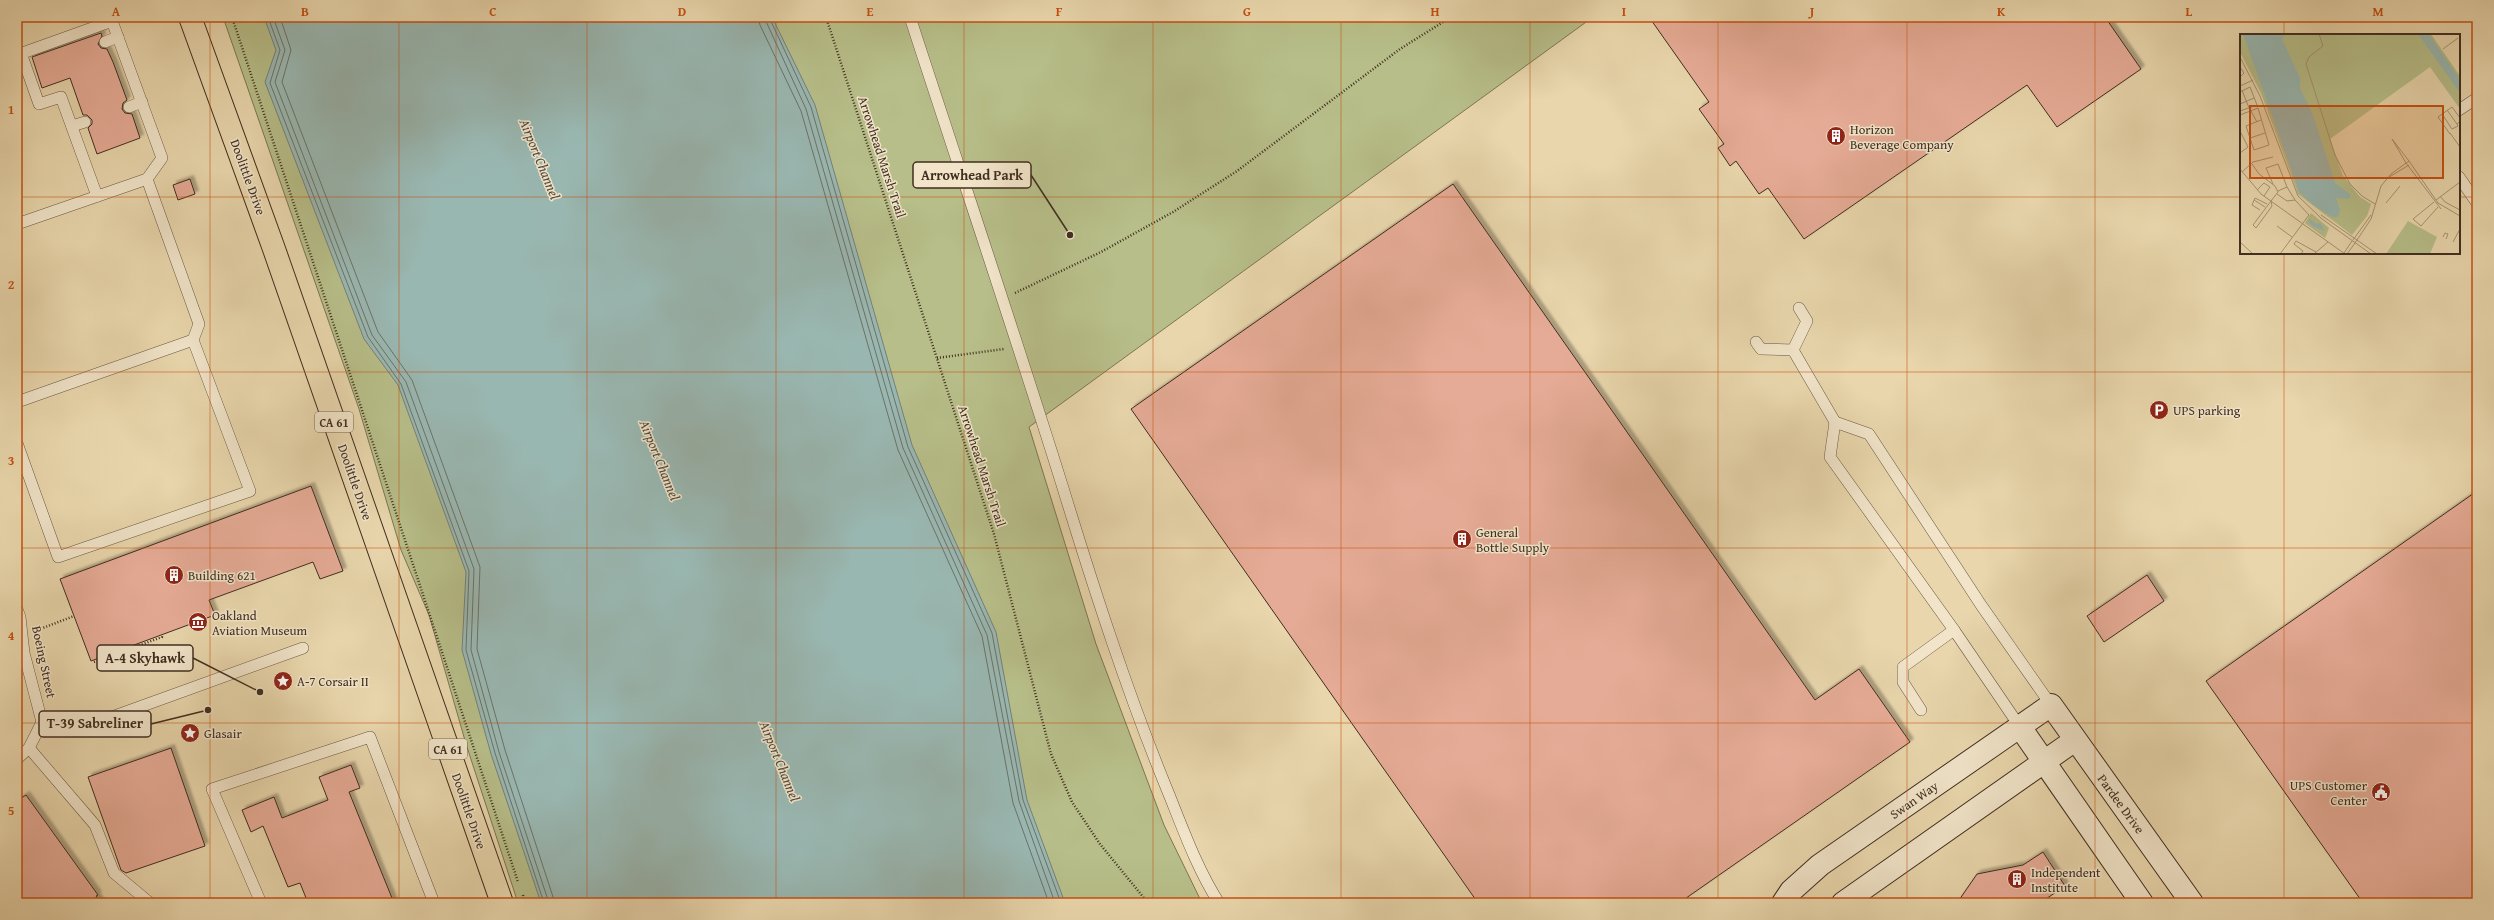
<svg xmlns="http://www.w3.org/2000/svg" width="2494" height="920" viewBox="0 0 2494 920" font-family="'Gentium Book Plus',serif">
<style>
.green{fill:#b7be89;stroke:#7c7654}
.water{fill:#99b7b1;stroke:#758077}
.lines{fill:none;stroke-linecap:round;stroke-linejoin:round}
.shore{stroke:#6c7268;stroke-width:1}
.building{fill:#e6ab96;stroke:#402e20;filter:url(#shadow)}
.lane-casing{stroke:#6a5843;stroke-width:12}
.secondary-casing{stroke:#402e20;stroke-width:24}
.primary-casing{stroke:#402e20;stroke-width:24}
.path{stroke:#402e20;stroke-width:2.5;stroke-dasharray:1 2;stroke-linecap:butt}
.lane{stroke:#f1e4c9;stroke-width:11}
.secondary{stroke:#f1e4c9;stroke-width:22}
.primary{stroke:#e9d6ac;stroke-width:22}
.grid{fill:none;stroke:#c65010;stroke-width:1;stroke-opacity:0.55}
.labels{text-anchor:middle;dominant-baseline:central;stroke-width:3;stroke-linejoin:round;paint-order:stroke}
.shield{fill:#f1e4c9;stroke:#756553;stroke-width:1}
.shield-label{font-size:12px;font-weight:bold;fill:#402e20}
.poi-label{font-size:13px;fill:#402e20;stroke:#f1e4c9;text-anchor:start}
.street-label{font-size:13px;fill:#402e20;stroke:#f1e4c9}
.water-label{font-size:14px;font-style:italic;fill:#52493d;stroke:#f1e4c9}
.inset-road{fill:none;stroke:#a59374;stroke-width:1}
.view{fill:#c65010;fill-opacity:0.15;stroke:#c65010;stroke-width:2}
.inset-edge{fill:none;stroke:#402e20;stroke-width:2}
.leader{fill:none;stroke:#402e20;stroke-width:1.5}
.callout-dot{fill:#402e20;stroke:#f1e4c9;stroke-width:1.5}
.callout{fill:#f1e4c9;stroke:#402e20;stroke-width:1.5}
.callout-label{font-size:14px;text-anchor:middle;font-weight:bold;fill:#402e20}
.neatline{fill:none;stroke:#c65010;stroke-width:1.5}
.grid-label{font-size:13px;text-anchor:middle;font-weight:bold;fill:#c65010}
</style>
<defs>
<filter id="shadow"><feDropShadow dx="3.5" dy="-3.5" stdDeviation="1" flood-color="#0004"/></filter>
</defs>
<rect width="100%" height="100%" fill="#e9d6ac"/>
<filter id="stains"><feTurbulence type="fractalNoise" baseFrequency=".005" numOctaves="4"/><feColorMatrix values="0 0 0 0 .2 0 0 0 0 .09 0 0 0 0 .02 0 0 0 .5 -.17"/></filter>
<radialGradient id="worn" r=".72"><stop offset=".6" stop-color="#630" stop-opacity="0"/><stop offset="1" stop-color="#630" stop-opacity=".3"/></radialGradient>
<polygon class="green" points="223,17 1593,17 1029,427 1096,644 1164,825 1202,903 518,903 466,744 429,615 401,550 359,409"/>
<polygon class="water" points="264,17 772,17 815,105 912,445 996,632 1027,800 1065,903 541,903 491,754 462,650 466,572 398,385 364,339 265,82 276,50"/>
<g class="lines">
<g class="shore">
<polyline points="268,17 280,50 270,83 368,337 401,384 469,571 466,650 495,753 544,903"/>
<polyline points="273,17 285,50 275,82 372,335 406,382 474,569 471,650 499,752 549,903"/>
<polyline points="280,17 291,50 282,82 378,332 412,380 480,567 477,649 505,750 555,903"/>
<polyline points="758,17 760,25 801,111 898,450 982,636 1013,803 1049,903"/>
<polyline points="764,17 806,109 903,448 987,635 1019,801 1055,903"/>
<polyline points="769,17 811,107 908,447 992,633 1023,800 1061,903"/>
</g>
</g>
<g class="building">
<polygon points="1649,17 2105,17 2141,69 2057,127 2027,85 1804,239 1768,188 1759,194 1736,161 1730,166 1718,148 1724,144 1699,109 1709,102"/>
<polygon points="101,33 102,36 98,44 101,48 107,49 113,62 127,100 123,103 122,109 125,113 132,114 140,138 97,154 88,128 92,124 92,120 87,115 83,115 70,78 42,88 32,57"/>
<polygon points="190,179 195,194 178,200 173,185"/>
<polygon points="1453,184 1815,700 1859,669 1910,742 1679,903 1478,903 1131,409"/>
<polygon points="311,486 343,571 320,579 313,562 209,600 215,615 91,661 60,579"/>
<polygon points="2477,491 2477,903 2363,903 2206,681"/>
<polygon points="2147,575 2164,601 2104,642 2087,616"/>
<polygon points="171,748 205,846 126,873 121,870 88,777"/>
<polygon points="351,765 360,788 349,792 394,903 308,903 300,883 288,887 263,826 251,832 242,810 274,797 282,818 328,800 319,777"/>
<polygon points="26,795 98,895 96,896 101,903 17,903 17,801"/>
<polygon points="2043,852 2065,886 2040,903 1957,903 1977,874 2023,865"/>
</g>
<g class="lines">
<defs>
<g id="lane">
<path d="M910,17c51,157 104,314 153,471 31,101 63,201 103,299 16,39 30,80 53,116"/>
<polyline points="105,42 118,37"/>
<polyline points="21,53 39,104 61,97 97,196"/>
<polyline points="17,55 112,21 162,158 147,179 17,224"/>
<polyline points="129,107 142,102"/>
<polyline points="2459,110 2477,98"/>
<polyline points="72,126 85,122"/>
<polyline points="2459,177 2477,203"/>
<polyline points="1756,342 1761,349 1793,350 1807,321 1799,308"/>
<polyline points="1793,350 1835,422"/>
<polyline points="17,402 193,340"/>
<polyline points="17,443 58,557 250,491 193,340 199,324 147,179"/>
<polyline points="17,609 20,617 24,653 42,722"/>
<polyline points="1921,710 1903,682 1903,667 1954,630"/>
<polyline points="42,722 54,725 87,726 303,648"/>
<polyline points="2020,727 1954,630 1830,457 1835,422 1869,434 1981,605 2051,705"/>
<polyline points="29,748 95,825 114,873 150,903"/>
<polyline points="17,759 29,748 42,722"/>
<polyline points="261,903 212,789 370,737 434,903"/>
</g>
<g id="secondary">
<polyline points="2020,727 2142,903"/>
<polyline points="1783,903 1791,891 1820,865 2051,705 2192,903"/>
<polyline points="1843,903 2075,740"/>
</g>
<polyline id="primary" points="190,17 274,249 502,903"/>
</defs>
<use href="#lane" class="lane-casing"/>
<use href="#secondary" class="secondary-casing"/>
<use href="#primary" class="primary-casing"/>
<g class="path">
<polyline points="232,17 518,882"/>
<polyline points="826,17 994,534 1051,754 1072,802 1100,844 1148,903"/>
<polyline points="1015,293 1101,252 1173,212 1237,171 1400,49 1451,17"/>
<polyline points="937,358 1004,349"/>
<polyline points="35,631 74,616"/>
<polyline points="94,662 162,637 161,635"/>
<polyline points="523,895 525,903"/>
</g>
<use href="#lane" class="lane"/>
<use href="#secondary" class="secondary"/>
<use href="#primary" class="primary"/>
</g>
<path class="grid" d="M210,17v886M399,17v886M587,17v886M776,17v886M964,17v886M1153,17v886M1341,17v886M1530,17v886M1718,17v886M1907,17v886M2095,17v886M2284,17v18M17,197h2224M2459,197h18M2284,253v650M17,372h2460M17,548h2460M17,723h2460"/>
<defs>
<symbol id="building-disc" viewBox="-11 -11 22 22"><circle r="9.5" fill="#8f2418" stroke="#f1e4c9"/><path d="M-4-6H4V6H1V3H-1V6H-4ZM-2.5-4.3h1.7v1.8h-1.7ZM.8-4.3h1.7v1.8H.8ZM-2.5-1h1.7V.8h-1.7ZM.8-1h1.7V.8H.8Z" fill="#fff"/></symbol>
<symbol id="parking-disc" viewBox="-11 -11 22 22"><circle r="9.5" fill="#8f2418" stroke="#f1e4c9"/><path d="M-3.5-5.5H1a3.5 3.5 0 0 1 0 7H-1V5.5H-3.5ZM-1-3.4V-.6H.8a1.4 1.4 0 0 0 0-2.8Z" fill="#fff"/></symbol>
<symbol id="museum-disc" viewBox="-11 -11 22 22"><circle r="9.5" fill="#8f2418" stroke="#f1e4c9"/><path d="M0-6L6-3V-2H-6V-3ZM-5-1h2V3h-2ZM-1-1h2V3h-2ZM3-1h2V3H3ZM-6 4H6V6H-6Z" fill="#fff"/></symbol>
<symbol id="sight-disc" viewBox="-11 -11 22 22"><circle r="9.5" fill="#8f2418" stroke="#f1e4c9"/><path d="M0-6L1.8-2.2L6-1.7L2.9 1.2L3.7 5.4L0 3.3L-3.7 5.4L-2.9 1.2L-6-1.7L-1.8-2.2Z" fill="#fff"/></symbol>
<symbol id="civic-disc" viewBox="-11 -11 22 22"><circle r="9.5" fill="#8f2418" stroke="#f1e4c9"/><path d="M-.6-6.5H3V-4.5H.6V-3L4-1V1h2V6H-6V1h2V-1L-.6-3ZM-1.2 2.5V6h2.4V2.5Z" fill="#fff"/></symbol>
</defs>
<g fill-rule="evenodd">
<use href="#building-disc" x="1825" y="125" width="22" height="22"/>
<use href="#parking-disc" x="2148" y="399" width="22" height="22"/>
<use href="#building-disc" x="1451" y="528" width="22" height="22"/>
<use href="#building-disc" x="163" y="564" width="22" height="22"/>
<use href="#museum-disc" x="187" y="611" width="22" height="22"/>
<use href="#sight-disc" x="272" y="670" width="22" height="22"/>
<use href="#sight-disc" x="179" y="722" width="22" height="22"/>
<use href="#civic-disc" x="2370" y="781" width="22" height="22"/>
<use href="#building-disc" x="2006" y="868" width="22" height="22"/>
</g>
<g class="labels">
<g class="shield">
<rect x="315" y="412" width="38" height="20" rx="3"/>
<rect x="429" y="739" width="38" height="20" rx="3"/>
</g>
<g class="shield-label">
<text x="334" y="422">CA 61</text>
<text x="448" y="749">CA 61</text>
</g>
<g class="poi-label">
<text x="1850" y="129">Horizon<tspan x="1850" dy="15">Beverage Company</tspan></text>
<text x="2173" y="410">UPS parking</text>
<text x="1476" y="532">General<tspan x="1476" dy="15">Bottle Supply</tspan></text>
<text x="188" y="575">Building 621</text>
<text x="212" y="615">Oakland<tspan x="212" dy="15">Aviation Museum</tspan></text>
<text x="297" y="681">A-7 Corsair II</text>
<text x="204" y="733">Glasair</text>
<text x="2367" y="785" text-anchor="end">UPS Customer<tspan x="2367" dy="15">Center</tspan></text>
<text x="2031" y="872">Independent<tspan x="2031" dy="15">Institute</tspan></text>
</g>
<g class="street-label">
<text transform="translate(882 157) rotate(72)">Arrowhead Marsh Trail</text>
<text transform="translate(248 177) rotate(70)">Doolittle Drive</text>
<text transform="translate(982 466) rotate(72)">Arrowhead Marsh Trail</text>
<text transform="translate(355 482) rotate(71)">Doolittle Drive</text>
<text transform="translate(44 662) rotate(78)">Boeing Street</text>
<text transform="translate(1914 800) rotate(-35)">Swan Way</text>
<text transform="translate(2121 804) rotate(54)">Pardee Drive</text>
<text transform="translate(469 811) rotate(71)">Doolittle Drive</text>
</g>
<g class="water-label">
<text transform="translate(540 159) rotate(68)">Airport Channel</text>
<text transform="translate(660 460) rotate(68)">Airport Channel</text>
<text transform="translate(780 761) rotate(68)">Airport Channel</text>
</g>
</g>
<g transform="translate(2240 34)">
<rect width="220" height="220" fill="#e9d6ac"/>
<path d="M0,0h191l29,42v33l-30,-42 -100,72 13,37 17,21 11,7 -4,12 -15,19 -54,-41 -37,-101 -21,-41zM71,179l18,15 -4,10 -20,-15zM168,187l29,16 -7,17h-44z" fill="#b7be89"/>
<path d="M3,0h42l-3,5 18,39v10l13,27 22,68 16,12 -2,4 -13,-1 4,12 -2,7h-6l-19,-12 -14,-13zM178,0h11l31,46v13zM70,185l6,5 4,-1 5,8 -13,-5 -4,-5z" fill="#99b7b1"/>
<path class="inset-road" d="M79,0l4,12 -14,11 -3,7 29,91 15,29 12,12 13,8M203,15l15,-11M0,23l20,39 38,100 24,23 49,35M0,33l4,6 -4,4M0,52l13,-6M2,56l7,18M0,58l10,-5 7,18 -17,6M0,70l14,-6M207,76l10,14 3,-3M11,77l6,11M202,80l10,15 6,-3 -1,-2M0,81l18,-7 11,37 -15,5 -8,-24 15,-6M0,97l8,16 -8,6M210,99l10,14M210,100l-12,-17 14,-10 8,11M10,104l15,-5M166,129l-14,-24 17,22M166,129l35,46M12,130l7,10 16,12 3,6 -7,9M0,135l21,25 84,60M2,138l11,-10 20,-5M146,145l23,-14M33,150l-7,-16 12,-4 9,23M17,156l7,-7 6,4 -6,9M37,160l10,7 8,-1 -8,-13 -9,4M200,162l5,6 15,8M14,166l11,7M196,166l24,-18M31,167l1,5 -16,22 -3,-3zM194,168l-21,17 8,7 17,-19M146,169l14,-17M20,176l-8,-5 3,-7 12,6M81,181l56,39M37,192l15,11M203,203l2,-4 3,1 -2,5M113,206l18,-25M0,208l13,12M213,208l7,-13M115,209l16,-24 10,-33 10,-12 18,-13 29,42 22,13M75,219l13,-11M104,219l8,-12M40,220l29,-39 -14,-15M61,220l2,-3 -9,-7 2,-3 20,11M107,220l8,-11"/>
<path class="view" d="M10,72h193v72h-193z"/>
<rect width="220" height="220" class="inset-edge"/>
</g>
<path class="leader" d="M1070 235L1031 175M260 692L193 658M208 710L151 724"/>
<g class="callout-dot">
<circle cx="1070" cy="235" r="4"/>
<circle cx="260" cy="692" r="4"/>
<circle cx="208" cy="710" r="4"/>
</g>
<g class="callout">
<rect x="913" y="162" width="118" height="26" rx="4"/>
<rect x="97" y="645" width="96" height="26" rx="4"/>
<rect x="39" y="711" width="112" height="26" rx="4"/>
</g>
<g class="callout-label">
<text x="972" y="180">Arrowhead Park</text>
<text x="145" y="663">A-4 Skyhawk</text>
<text x="95" y="728">T-39 Sabreliner</text>
</g>
<rect width="2494" height="920" fill="none" stroke="#e9d6ac" stroke-width="44"/>
<rect x="22" y="22" width="2450" height="876" class="neatline"/>
<g class="grid-label">
<text x="116" y="16">A</text>
<text x="305" y="16">B</text>
<text x="493" y="16">C</text>
<text x="682" y="16">D</text>
<text x="870" y="16">E</text>
<text x="1059" y="16">F</text>
<text x="1247" y="16">G</text>
<text x="1435" y="16">H</text>
<text x="1624" y="16">I</text>
<text x="1812" y="16">J</text>
<text x="2001" y="16">K</text>
<text x="2189" y="16">L</text>
<text x="2378" y="16">M</text>
<text x="11" y="114">1</text>
<text x="11" y="289">2</text>
<text x="11" y="465">3</text>
<text x="11" y="640">4</text>
<text x="11" y="815">5</text>
</g>
<rect width="100%" height="100%" filter="url(#stains)"/>
<rect width="100%" height="100%" fill="url(#worn)"/>
</svg>
